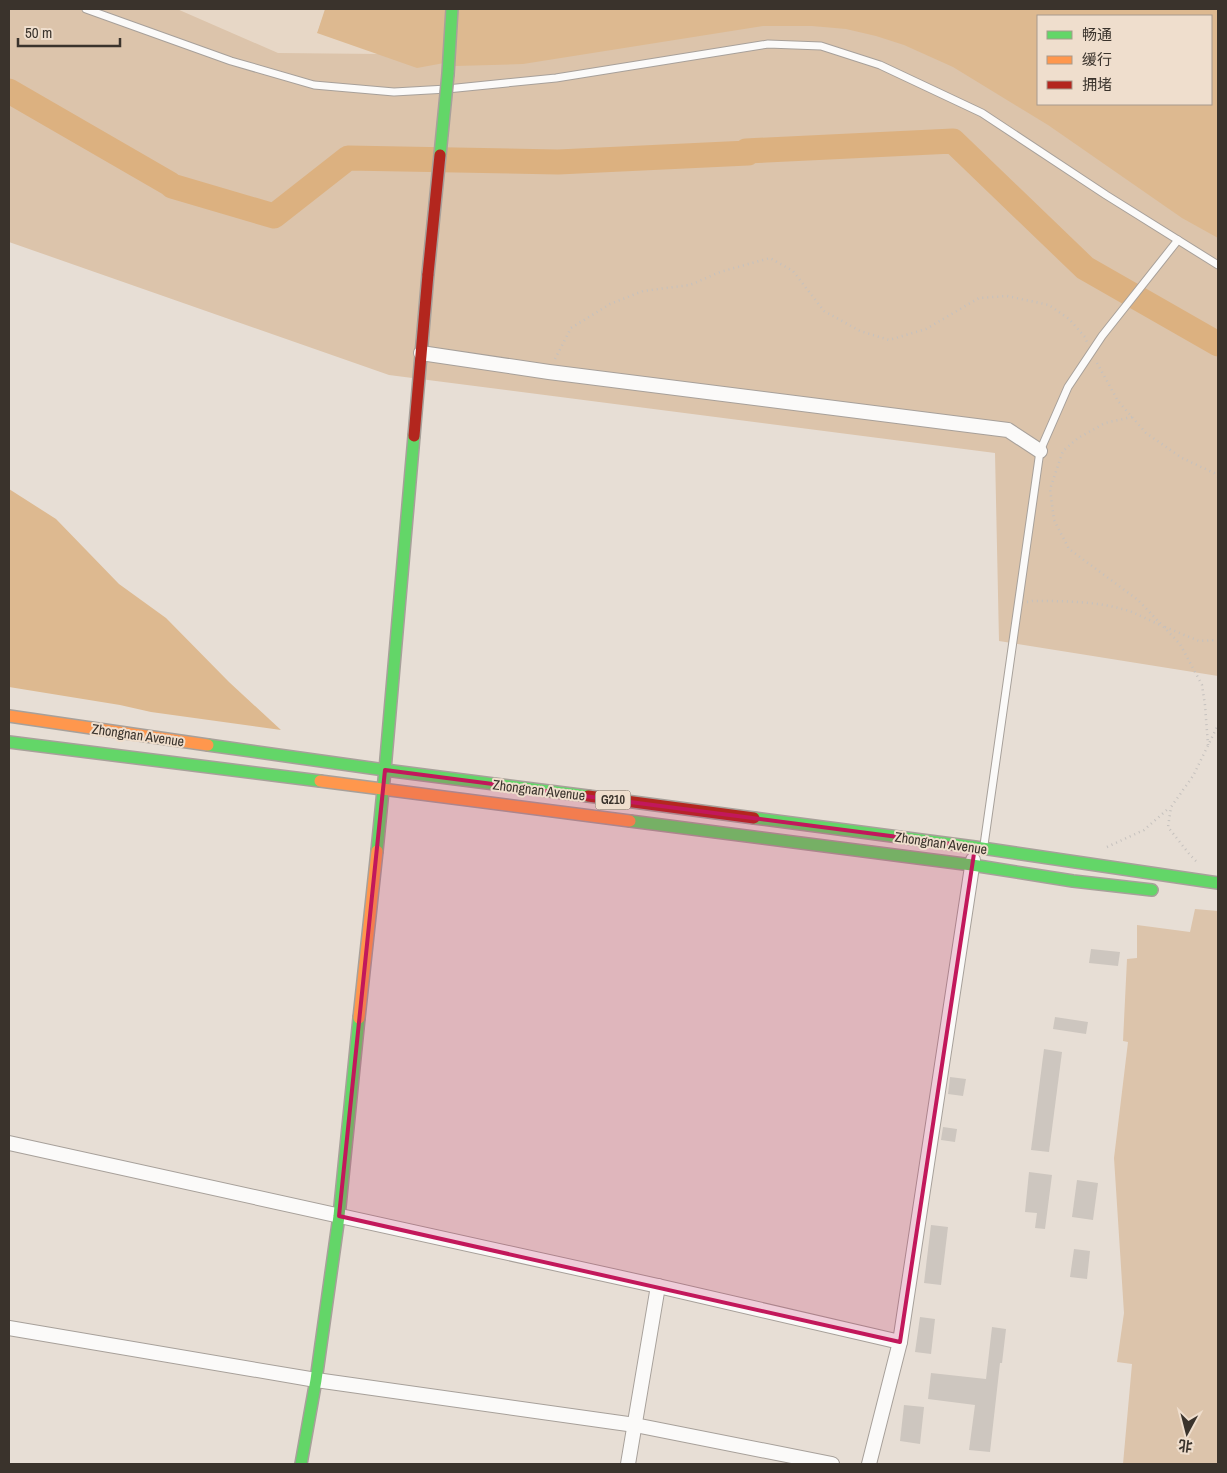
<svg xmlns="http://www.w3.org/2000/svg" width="1227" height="1473" viewBox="0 0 1227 1473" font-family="'Archivo Narrow','Noto Sans SC',sans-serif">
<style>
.built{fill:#e7d7c6}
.green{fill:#dcc4ab}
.forest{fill:#ddb990;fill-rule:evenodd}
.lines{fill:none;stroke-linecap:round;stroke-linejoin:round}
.river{stroke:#dcb180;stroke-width:25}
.building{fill:#cdc6bf}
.lane-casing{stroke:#a7a09a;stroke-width:9}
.street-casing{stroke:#a7a09a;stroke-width:16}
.fast-casing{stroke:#a7a09a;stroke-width:14}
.slow-casing{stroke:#a7a09a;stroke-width:14}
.jam-casing{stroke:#a7a09a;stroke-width:14}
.path{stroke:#c5c1be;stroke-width:2.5;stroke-dasharray:1 4;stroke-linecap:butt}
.lane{stroke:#fbfaf9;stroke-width:7}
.street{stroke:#fbfaf9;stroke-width:14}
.fast{stroke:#63d668;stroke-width:11}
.slow{stroke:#ff974d;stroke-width:11}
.jam{stroke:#b3261e;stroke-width:11}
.fast-bridge-casing{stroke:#a7a09a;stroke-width:14;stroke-linecap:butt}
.jam-bridge-casing{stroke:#a7a09a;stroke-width:14;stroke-linecap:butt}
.fast-bridge{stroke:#63d668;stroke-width:11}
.jam-bridge{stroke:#b3261e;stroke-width:11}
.marked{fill:#c2185b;fill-opacity:0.2;stroke:#c2185b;stroke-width:4;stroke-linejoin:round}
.labels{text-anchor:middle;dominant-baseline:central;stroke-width:4;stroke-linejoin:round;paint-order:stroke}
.shield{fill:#efdecd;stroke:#70665c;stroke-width:1}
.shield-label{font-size:12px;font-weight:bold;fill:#3a332c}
.street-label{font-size:14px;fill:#3a332c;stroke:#efdecd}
</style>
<rect width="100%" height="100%" fill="#e7ded5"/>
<polygon class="built" points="113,9 325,9 317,32 417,68 301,78"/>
<g class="green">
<polygon points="9,9 177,9 278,53 482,55 837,9 1038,104 1218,173 1218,676 999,641 995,453 389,375 9,242"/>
<polygon points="1195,909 1218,911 1218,1464 1123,1464 1132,1364 1117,1362 1124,1313 1114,1158 1128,1042 1123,1041 1127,959 1137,958 1137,925 1190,932"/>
</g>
<g class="forest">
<path d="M325,9h893v229l-36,-20 -134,-93 -95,-58 -49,-22 -28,-9 -30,-7 -34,-3h-49l-240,38 -68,2v-5l-38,7 -100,-35zM1038,16h173v88h-173z"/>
<polygon points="9,489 56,519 119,584 166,618 229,682 281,730 151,712 120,705 9,687"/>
</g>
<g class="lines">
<polyline class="river" points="9,91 170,184 172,186 274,216 348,158 558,162 748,153 746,151 953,141 1085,268 1218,344"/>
</g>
<g class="building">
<polygon points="1091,949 1120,952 1118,966 1089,963"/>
<polygon points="1055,1017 1088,1022 1086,1034 1053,1029"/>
<polygon points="1044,1049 1062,1052 1049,1152 1031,1150"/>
<polygon points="950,1077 966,1079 963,1096 948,1094"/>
<polygon points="943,1127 957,1129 955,1142 941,1140"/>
<polygon points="1029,1172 1052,1175 1045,1229 1035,1228 1037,1213 1025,1212"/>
<polygon points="1077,1180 1098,1183 1093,1220 1072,1217"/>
<polygon points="931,1225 948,1227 941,1285 924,1283"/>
<polygon points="1074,1249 1090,1251 1087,1279 1070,1277"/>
<polygon points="920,1317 935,1319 931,1354 915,1352"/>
<polygon points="992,1327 1006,1329 1002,1363 1000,1363 990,1452 969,1450 975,1405 928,1399 931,1373 986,1379"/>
<polygon points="904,1405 924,1407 920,1444 900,1441"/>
</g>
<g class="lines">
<defs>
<g id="lane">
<polyline points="86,9 231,61 314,85 394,92 447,89 556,78 768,44 821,46 880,65 982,113 1106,195 1218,265"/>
<polyline points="984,845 1040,451 1068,387 1102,336 1178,240"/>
</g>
<g id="street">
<polyline points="421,353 549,372 1008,430 1040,451"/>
<polyline points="9,1143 658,1286 900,1342"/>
<polyline points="9,1328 316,1380 635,1425 832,1464"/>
<polyline points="628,1464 658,1286"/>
<polyline points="869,1464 900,1342 973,860"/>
</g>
<g id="fast">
<polyline points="448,74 452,9"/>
<polyline points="9,742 320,781"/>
<polyline points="208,745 385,770 588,796"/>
<polyline points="754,818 975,847 1218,883"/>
<polyline points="630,821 972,865 1073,881 1152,890"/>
<polyline points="377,851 385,770 414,436"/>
<polyline points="301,1464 316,1380 339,1216 359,1018"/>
</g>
<g id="slow">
<polyline points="9,716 208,745"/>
<polyline points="320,781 630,821"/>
<polyline points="359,1018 377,851"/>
</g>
<g id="jam">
<polyline points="414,436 428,274"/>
<polyline points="588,796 754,818"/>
</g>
</defs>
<use href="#lane" class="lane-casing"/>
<use href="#street" class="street-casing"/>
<use href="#fast" class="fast-casing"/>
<use href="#slow" class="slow-casing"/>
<use href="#jam" class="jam-casing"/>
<g class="path">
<polyline points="555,359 571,328 610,304 643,291 690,285 720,272 770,258 793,271 824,311 860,331 889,340 926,329 979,298 1007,296 1049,305 1069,319 1085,337 1087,342"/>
<polyline points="1097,363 1118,401 1146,433 1182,458 1214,473 1218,477"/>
<polyline points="1132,417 1105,423 1078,438 1063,451 1050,489 1054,520 1069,549 1138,600 1180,644 1202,685 1205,705 1208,745"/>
<path d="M1027,602l5,-1c33,0 68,0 100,11 9,4 19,9 28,13"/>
<polyline points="1165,627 1199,641 1218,640"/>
<polyline points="1107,847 1144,830 1169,808"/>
<polyline points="1196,861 1190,855 1168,827 1171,807 1193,776 1218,725"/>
</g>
<use href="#lane" class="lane"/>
<use href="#street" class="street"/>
<use href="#fast" class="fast"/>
<use href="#slow" class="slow"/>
<use href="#jam" class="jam"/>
<defs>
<polyline id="fast-bridge" points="440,155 448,74"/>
<polyline id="jam-bridge" points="428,274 440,155"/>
</defs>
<use href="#fast-bridge" class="fast-bridge-casing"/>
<use href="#jam-bridge" class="jam-bridge-casing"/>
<use href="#fast-bridge" class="fast-bridge"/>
<use href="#jam-bridge" class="jam-bridge"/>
</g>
<path class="marked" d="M385,770l590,77 -75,495 -561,-126z"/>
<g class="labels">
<rect class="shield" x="595.5" y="790.5" width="35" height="19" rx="4"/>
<g class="shield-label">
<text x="613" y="800">G210</text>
</g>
<g class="street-label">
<text transform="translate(138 735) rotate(8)">Zhongnan Avenue</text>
<text transform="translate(539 790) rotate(7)">Zhongnan Avenue</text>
<text transform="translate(941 843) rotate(8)">Zhongnan Avenue</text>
</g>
</g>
<rect width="1227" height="1473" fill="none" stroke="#3a332c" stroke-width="20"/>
<rect x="1037" y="15" width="175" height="90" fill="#efdecd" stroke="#a79a8d"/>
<rect x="1047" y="31" width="25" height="8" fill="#63d668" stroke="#a79a8d"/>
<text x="1082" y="40" font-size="15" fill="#3a332c">畅通</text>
<rect x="1047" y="56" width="25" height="8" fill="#ff974d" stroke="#a79a8d"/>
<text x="1082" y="65" font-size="15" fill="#3a332c">缓行</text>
<rect x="1047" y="81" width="25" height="8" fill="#b3261e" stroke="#a79a8d"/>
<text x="1082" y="90" font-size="15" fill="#3a332c">拥堵</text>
<g transform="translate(1187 1433) rotate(187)" stroke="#efdecd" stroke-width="4" paint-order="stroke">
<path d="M0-4L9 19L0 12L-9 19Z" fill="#3a332c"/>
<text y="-8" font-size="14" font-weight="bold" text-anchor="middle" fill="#3a332c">北</text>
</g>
<path d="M18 38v8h102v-8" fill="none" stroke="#3a332c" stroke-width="2.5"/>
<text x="25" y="38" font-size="15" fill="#3a332c" stroke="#efdecd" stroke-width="4" paint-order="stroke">50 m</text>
</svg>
